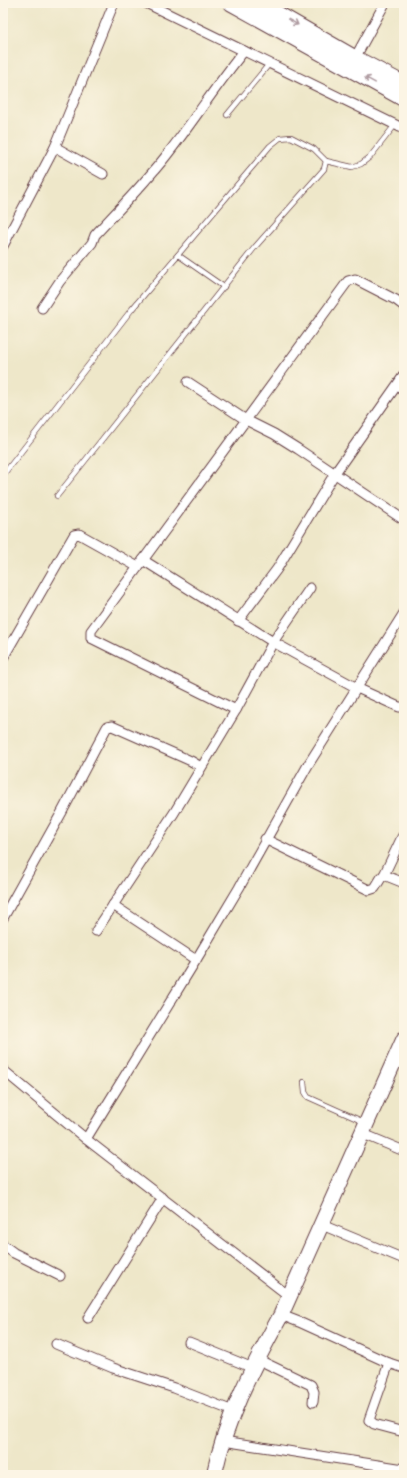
<svg xmlns="http://www.w3.org/2000/svg" width="407" height="1478" viewBox="0 0 407 1478" font-family="'IM FELL English',serif">
<style>
.lines{fill:none;stroke-linecap:round;stroke-linejoin:round}
.service-casing{stroke:#633d43;stroke-width:6}
.minor-casing{stroke:#633d43;stroke-width:11}
.trunk-casing{stroke:#633d43;stroke-width:17}
.service{stroke:#fff;stroke-width:4.5}
.minor{stroke:#fff;stroke-width:9}
.trunk{stroke:#fff;stroke-width:15}
.oneway{stroke:#ae9aa0}
</style>
<rect width="100%" height="100%" fill="#fcf5e5"/>
<filter id="ink" filterUnits="userSpaceOnUse"><feTurbulence type="fractalNoise" baseFrequency=".025" numOctaves="2"/><feDisplacementMap in="SourceGraphic" scale="8" xChannelSelector="R" yChannelSelector="G"/><feConvolveMatrix kernelMatrix="1 2 1 2 8 2 1 2 1" color-interpolation-filters="sRGB"/></filter>
<filter id="wash" filterUnits="userSpaceOnUse"><feTurbulence type="fractalNoise" baseFrequency=".012" numOctaves="4" result="noise"/><feDisplacementMap in="SourceGraphic" scale="16" xChannelSelector="R" yChannelSelector="G"/><feGaussianBlur stdDeviation="0.9" result="paint"/><feColorMatrix in="noise" values="0 0 0 0 0 0 0 0 0 0 0 0 0 0 0 0 0 1.4 0 .05"/><feComposite in="paint" operator="in"/></filter>
<g filter="url(#wash)">
<rect width="100%" height="100%" fill="#eee7c9"/>
</g>
<g filter="url(#ink)">
<g class="lines">
<defs>
<g id="service">
<polyline points="227,115 270,63"/>
<polyline points="178,255 224,287"/>
<polyline points="3,475 132,309 270,146 280,138 291,137 314,149 326,161 352,167 361,164 370,157 395,125"/>
<polyline points="57,496 255,247 324,169 326,161"/>
<polyline points="304,1082 305,1092 308,1097 364,1122"/>
</g>
<g id="minor">
<polyline points="146,3 404,129"/>
<polyline points="355,58 385,3"/>
<polyline points="55,147 103,174"/>
<polyline points="3,246 55,147 114,3"/>
<path d="M42,308l18,-27 32,-38 3,-8c24,-26 49,-51 71,-79 27,-34 51,-72 78,-105"/>
<polyline points="188,382 246,420 274,434 298,449 404,520"/>
<polyline points="143,560 273,642 357,688 399,707 404,707"/>
<polyline points="238,621 277,569 335,473 404,375"/>
<polyline points="3,658 74,535 79,534 138,567"/>
<polyline points="236,710 91,638 91,631 348,281 355,279 396,300 404,306"/>
<polyline points="265,839 369,890 375,888 381,878 384,875 404,883"/>
<polyline points="384,875 402,837"/>
<polyline points="113,905 196,960"/>
<polyline points="3,918 62,812 107,727 112,726 191,761 201,767"/>
<polyline points="96,931 174,813 236,710 273,642 310,588"/>
<polyline points="3,1070 86,1139 289,1296"/>
<polyline points="361,1133 404,1151"/>
<polyline points="86,1139 196,960 239,888 308,765 404,613"/>
<polyline points="322,1225 404,1259"/>
<polyline points="3,1245 14,1253 60,1276"/>
<polyline points="281,1315 299,1322 389,1363 404,1368"/>
<polyline points="88,1318 163,1198"/>
<polyline points="189,1342 253,1368"/>
<polyline points="56,1344 113,1368 174,1388 233,1411"/>
<polyline points="257,1359 311,1385 314,1392 313,1402"/>
<polyline points="389,1363 369,1420 374,1424 404,1432"/>
<polyline points="223,1441 404,1469"/>
</g>
<g id="trunk">
<polyline points="231,3 404,99"/>
<polyline points="259,3 355,58 404,84"/>
<path d="M214,1475c12,-57 39,-109 67,-160l123,-276"/>
</g>
</defs>
<use href="#service" class="service-casing"/>
<use href="#minor" class="minor-casing"/>
<use href="#trunk" class="trunk-casing"/>
<use href="#service" class="service"/>
<use href="#minor" class="minor"/>
<use href="#trunk" class="trunk"/>
</g>
<defs><path id="oneway-shaft" d="M-6 0H5M1.5-3L5.5 0L1.5 3" fill="none" stroke-width="1.6" stroke-linecap="round" stroke-linejoin="round"/></defs>
<g class="oneway">
<use href="#oneway-shaft" transform="translate(293 22) rotate(29)"/>
<use href="#oneway-shaft" transform="translate(370 80) rotate(-151)"/>
</g>
</g>
<rect width="407" height="1478" fill="none" stroke="#fcf5e5" stroke-width="16"/>
</svg>
